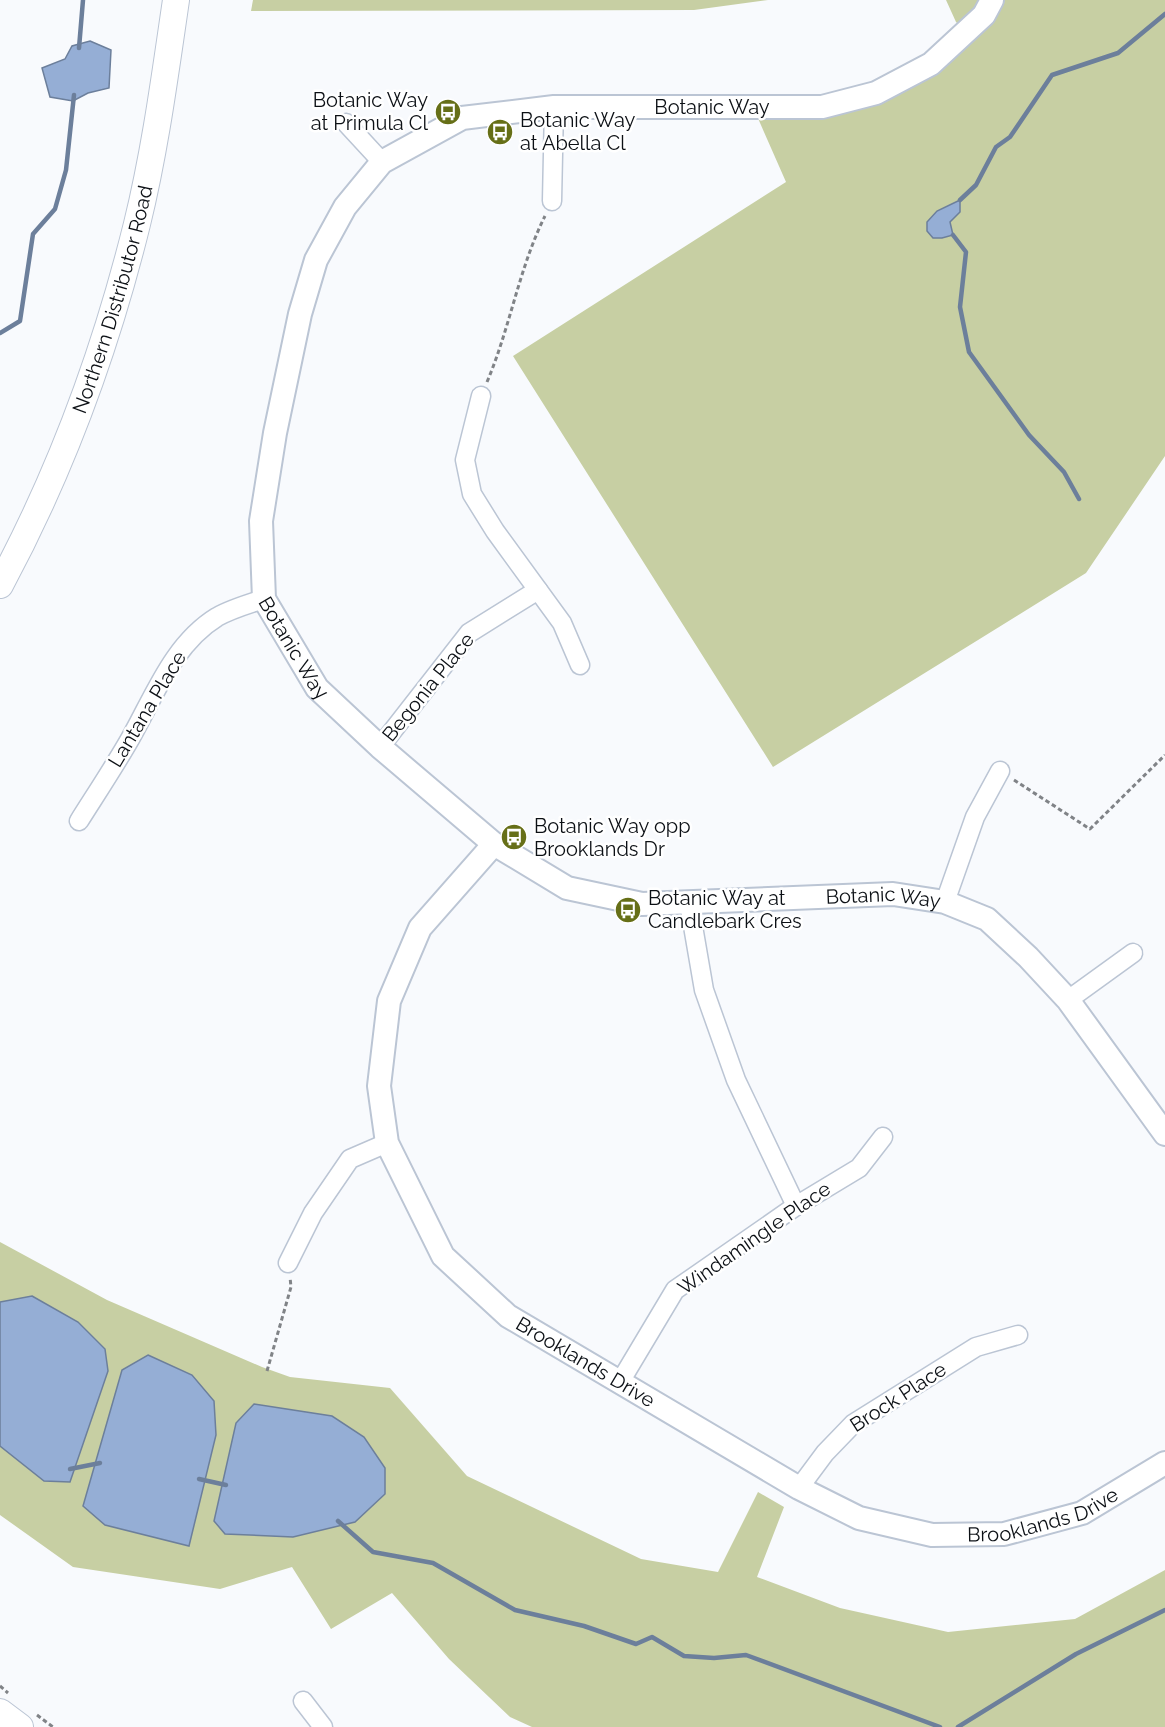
<svg xmlns="http://www.w3.org/2000/svg" width="1165" height="1727" viewBox="0 0 1165 1727" font-family="Raleway,sans-serif">
<style>
.green{fill:#c7cfa3}
.water{fill:#95aed5;stroke:#6c7f9b;stroke-width:1.5}
.lines{fill:none;stroke-linecap:round;stroke-linejoin:round}
.stream{stroke:#6c7f9b;stroke-width:4.5}
.minor-casing{stroke:#bbc5d4;stroke-width:21}
.tertiary-casing{stroke:#bbc5d4;stroke-width:26}
.secondary-casing{stroke:#bbc5d4;stroke-width:28}
.path{stroke:#808387;stroke-width:3;stroke-dasharray:4.5 3;stroke-linecap:butt}
.minor{stroke:#fff;stroke-width:18}
.tertiary{stroke:#fff;stroke-width:22}
.secondary{stroke:#fff;stroke-width:26}
.labels{text-anchor:middle;dominant-baseline:central;stroke-width:5;stroke-linejoin:round;paint-order:stroke}
.poi-label{font-size:20px;fill:#0c1015;stroke:#fff;text-anchor:start}
.street-label{font-size:20px;fill:#0c1015;stroke:#fff}
</style>
<rect width="100%" height="100%" fill="#f8fafd"/>
<g class="green">
<polygon points="253,0 768,0 694,10 251,11"/>
<polygon points="946,0 1165,0 1165,456 1086,573 773,767 513,356 786,182 757,116 824,118 880,103 938,72 975,39 956,22"/>
<polygon points="0,1242 107,1300 262,1367 290,1377 390,1388 467,1476 641,1559 718,1572 758,1492 784,1507 757,1577 840,1608 948,1632 1075,1619 1165,1570 1165,1727 532,1727 510,1717 449,1659 392,1593 331,1629 292,1567 220,1589 73,1567 0,1515"/>
</g>
<g class="water">
<polygon points="90,41 111,50 109,88 88,93 73,101 50,97 42,68 65,59 72,46"/>
<polygon points="960,200 960,212 950,222 953,235 942,238 933,238 927,231 927,222 937,211"/>
<polygon points="32,1296 78,1322 105,1349 108,1371 70,1482 44,1481 0,1446 0,1302"/>
<polygon points="148,1355 192,1375 214,1401 216,1435 189,1546 105,1525 83,1506 122,1370"/>
<polygon points="254,1404 332,1416 364,1437 385,1468 385,1494 355,1522 293,1537 225,1534 214,1521 236,1423"/>
</g>
<g class="lines">
<g class="stream">
<polyline points="79,48 83,0"/>
<polyline points="960,200 976,185 996,147 1010,137 1052,75 1118,53 1165,14"/>
<polyline points="953,235 966,252 960,307 969,352 1029,435 1064,472 1079,499"/>
<polyline points="0,333 20,321 33,234 55,209 66,170 74,95"/>
<polyline points="70,1469 100,1463"/>
<polyline points="199,1479 226,1485"/>
<polyline points="338,1521 373,1552 433,1563 515,1610 584,1626 636,1644 652,1637 684,1656 714,1658 746,1655 940,1727"/>
<polyline points="958,1727 1076,1654 1165,1610"/>
</g>
<defs>
<g id="minor">
<polyline points="346,123 382,162"/>
<polyline points="552,201 554,107"/>
<polyline points="481,396 465,460 472,494 495,531 562,623 580,665"/>
<polyline points="380,747 469,633 538,590"/>
<path d="M79,821c17,-27 35,-54 51,-82 24,-42 43,-95 87,-122 14,-8 31,-13 47,-18"/>
<polyline points="945,902 975,817 1000,771"/>
<polyline points="689,903 704,990 736,1080 796,1206"/>
<polyline points="1068,1000 1133,953"/>
<polyline points="288,1263 313,1213 350,1159 387,1143"/>
<polyline points="620,1382 675,1290 796,1206 859,1168 883,1137"/>
<polyline points="799,1488 825,1453 853,1424 976,1347 1018,1335"/>
<polyline points="303,1701 323,1727"/>
</g>
<g id="tertiary">
<path id="s1" d="M992,0l-8,15 -53,49 -55,29 -54,14h-268l-92,11 -80,44 -37,45 -29,53 -16,54 -25,119 -14,88 3,78 53,89 63,59 114,97 73,44 75,16 251,-10 52,8 42,17 41,38 40,43 97,134"/>
<path id="s2" d="M494,844l-74,84 -31,73 -10,85 8,57 56,113 65,60 291,172 60,30 73,17 72,-1 78,-21 83,-50"/>
</g>
<g id="secondary">
<path id="s3" d="M0,585c61,-113 106,-236 137,-361 18,-73 28,-149 39,-224"/>
<polyline points="0,1712 20,1727"/>
</g>
</defs>
<use href="#minor" class="minor-casing"/>
<use href="#tertiary" class="tertiary-casing"/>
<use href="#secondary" class="secondary-casing"/>
<g class="path">
<path d="M487,382c23,-54 32,-114 58,-166"/>
<polyline points="1014,780 1090,829 1165,755"/>
<polyline points="267,1371 291,1287 290,1277"/>
<polyline points="0,1686 8,1693"/>
<polyline points="37,1715 53,1727"/>
</g>
<use href="#minor" class="minor"/>
<use href="#tertiary" class="tertiary"/>
<use href="#secondary" class="secondary"/>
</g>
<defs>
<symbol id="bus-disc" viewBox="-11 -11 22 22"><circle r="9.5" fill="#666f17" stroke="#fff"/><path d="M-5-6H5V4H4V6H2V4H-2V6H-4V4H-5ZM-3.5-4V0h7V-4ZM-3.5 1.2v1.5H-2V1.2ZM2 1.2v1.5H3.5V1.2Z" fill="#fff"/></symbol>
</defs>
<g fill-rule="evenodd">
<use href="#bus-disc" x="433" y="97" width="30" height="30"/>
<use href="#bus-disc" x="485" y="117" width="30" height="30"/>
<use href="#bus-disc" x="499" y="822" width="30" height="30"/>
<use href="#bus-disc" x="613" y="895" width="30" height="30"/>
</g>
<g class="labels">
<g class="poi-label">
<text x="428" y="100" text-anchor="end">Botanic Way<tspan x="428" dy="23">at Primula Cl</tspan></text>
<text x="520" y="120">Botanic Way<tspan x="520" dy="23">at Abella Cl</tspan></text>
<text x="534" y="826">Botanic Way opp<tspan x="534" dy="23">Brooklands Dr</tspan></text>
<text x="648" y="898">Botanic Way at<tspan x="648" dy="23">Candlebark Cres</tspan></text>
</g>
<g class="street-label">
<text x="712" y="107">Botanic Way</text>
<text stroke="none"><textPath href="#s3" startOffset="308">Northern Distributor Road</textPath></text>
<text stroke="none"><textPath href="#s1" startOffset="1180">Botanic Way</textPath></text>
<text transform="translate(428 687) rotate(-51)">Begonia Place</text>
<text transform="translate(147 709) rotate(-59)">Lantana Place</text>
<text stroke="none"><textPath href="#s1" startOffset="1866">Botanic Way</textPath></text>
<text transform="translate(754 1238) rotate(-35)">Windamingle Place</text>
<text stroke="none"><textPath href="#s2" startOffset="639">Brooklands Drive</textPath></text>
<text transform="translate(898 1397) rotate(-33)">Brock Place</text>
<text stroke="none"><textPath href="#s2" startOffset="1143">Brooklands Drive</textPath></text>
</g>
</g>
</svg>
